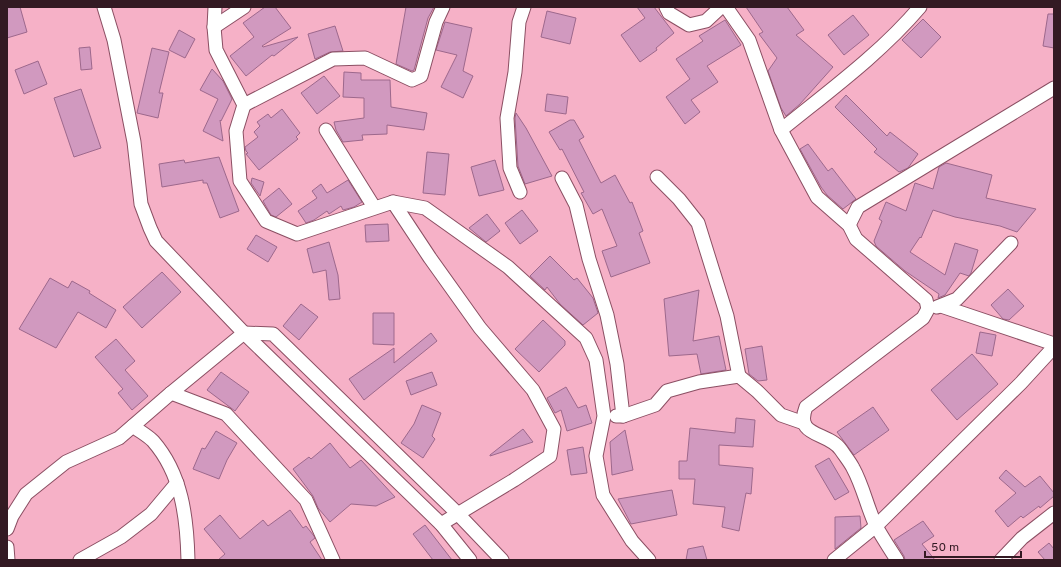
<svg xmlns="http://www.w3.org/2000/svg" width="1061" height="567" viewBox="0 0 1061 567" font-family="Overpass,sans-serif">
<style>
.building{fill:#d199bf;stroke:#9d688c}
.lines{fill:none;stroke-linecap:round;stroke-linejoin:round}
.minor-casing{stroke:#8b4f63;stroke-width:15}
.minor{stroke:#fff;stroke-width:13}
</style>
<rect width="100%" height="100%" fill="#f6b1c7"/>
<g class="building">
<polygon points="7,7 20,7 27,32 7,38"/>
<polygon points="265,7 275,7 291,28 262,46 263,47 298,37 274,56 272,55 246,76 230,56 254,37 243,23"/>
<polygon points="406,7 434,7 428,18 414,70 412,71 396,64"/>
<polygon points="637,7 654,7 674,33 656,48 657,50 640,62 621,35 645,18"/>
<polygon points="746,7 787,7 804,30 796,35 833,67 800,104 786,116 781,108 768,71 777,58 759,34 763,32"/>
<polygon points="547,11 576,18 570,44 541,37"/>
<polygon points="1048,14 1054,14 1054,48 1043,46"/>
<polygon points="853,15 869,35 844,55 828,35"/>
<polygon points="923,19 941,37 921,58 902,40"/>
<polygon points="725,20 741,45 707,66 718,82 691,100 700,112 685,124 666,97 690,79 676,59 703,41 699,36"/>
<polygon points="445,22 472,28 463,71 473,76 463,98 441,87 457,55 436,50"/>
<polygon points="335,26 343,51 330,52 315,59 308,34"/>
<polygon points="179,30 195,39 185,58 169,50"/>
<polygon points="90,47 92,69 81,70 79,48"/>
<polygon points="152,48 169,52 159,93 163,93 158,118 137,113"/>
<polygon points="38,61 47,84 24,94 15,70"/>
<polygon points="212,69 223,81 232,99 221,121 220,120 223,141 203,131 218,99 200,90"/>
<polygon points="344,72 361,73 361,80 390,80 391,107 427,113 424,130 387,125 387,134 362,135 363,140 343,142 336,130 334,122 364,118 364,98 343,97"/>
<polygon points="324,76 340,96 317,114 301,93"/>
<polygon points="81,89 101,148 74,157 54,98"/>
<polygon points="547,94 568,97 566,114 545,111"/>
<polygon points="846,95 887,136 890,132 918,154 908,168 899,172 874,152 877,149 835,107"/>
<polygon points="282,109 300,133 296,137 298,139 259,170 246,154 248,153 246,151 245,147 258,137 254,132 260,126 257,122 268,114 271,118"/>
<polygon points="516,113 526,128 552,176 525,184 518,166 515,118"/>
<polygon points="570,120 574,120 584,137 579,140 601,183 615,175 630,203 632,202 643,231 639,233 650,263 611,277 602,251 617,246 602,209 593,214 581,193 584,192 562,149 560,150 549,132"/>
<polygon points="808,144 828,171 832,168 856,199 843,209 827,195 821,187 800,149"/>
<polygon points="427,152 449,154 445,195 423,193"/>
<polygon points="219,157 239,211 220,218 207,183 203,183 203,180 162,187 159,164 184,160 185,163"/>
<polygon points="495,160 504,190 479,196 471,167"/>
<polygon points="946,163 992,175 986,198 1036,209 1017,232 1000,226 955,217 933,210 921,238 920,237 910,252 945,275 955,243 978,250 971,273 969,276 960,273 945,295 938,298 939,294 905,271 876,246 874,241 882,221 879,219 886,202 906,211 915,183 933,189 939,167"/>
<polygon points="252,178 264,182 260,196 251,183"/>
<polygon points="348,180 362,202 354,207 343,210 341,206 329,214 327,211 314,220 306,223 298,211 317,198 312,191 321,184 327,193"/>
<polygon points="279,188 292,204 276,217 271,215 263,201"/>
<polygon points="522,210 538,231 520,244 505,223"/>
<polygon points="487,214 500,231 486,242 469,228"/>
<polygon points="388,224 389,241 366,242 365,225"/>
<polygon points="256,235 277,247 268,262 247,249"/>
<polygon points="329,242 338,275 340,299 329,300 326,270 313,273 307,249"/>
<polygon points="550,256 574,280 577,278 593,298 598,313 583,325 560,304 547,287 545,290 530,276"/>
<polygon points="162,272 181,292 142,328 123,307"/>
<polygon points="50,278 68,288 72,281 90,291 89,293 116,310 106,328 78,312 56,348 19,329"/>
<polygon points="1008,289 1024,306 1009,320 1003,319 991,305"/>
<polygon points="699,290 693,341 719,336 726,370 701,374 697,354 669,356 664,299"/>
<polygon points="301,304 318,317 299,340 283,326"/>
<polygon points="373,313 394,313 394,345 373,344"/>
<polygon points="543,320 565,341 565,345 539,372 515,349"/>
<polygon points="980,332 996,335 992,356 976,353"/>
<polygon points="431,333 437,341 364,400 349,379 394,348 394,363"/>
<polygon points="116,339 135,361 125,370 148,396 132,410 118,393 123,389 95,357"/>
<polygon points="762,346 767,380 758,381 749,374 745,349"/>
<polygon points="972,354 998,384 957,420 931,390"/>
<polygon points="221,372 249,392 235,411 207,390"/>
<polygon points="432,372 437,385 411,395 406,381"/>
<polygon points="566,387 578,408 586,405 592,423 567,431 561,410 555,413 547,398"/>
<polygon points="422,405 441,413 432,436 435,439 423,458 401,443 414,424"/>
<polygon points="873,407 889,430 854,455 837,432"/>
<polygon points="736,418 755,420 753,447 719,445 719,465 753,468 751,494 746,493 739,531 722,527 725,507 693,504 695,479 679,479 679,461 687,461 690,428 735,433"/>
<polygon points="523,429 533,442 490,456 490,455"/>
<polygon points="625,430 633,470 612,475 610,442"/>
<polygon points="216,431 237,443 227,460 219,479 193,469 202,448 205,449"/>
<polygon points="330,443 350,468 361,460 395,497 376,506 351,504 330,522 318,508 313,496 293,469 309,457 311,459"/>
<polygon points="583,447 587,473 571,475 567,450"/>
<polygon points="829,458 849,492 835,500 815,466"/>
<polygon points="1006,470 1025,487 1040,476 1054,493 1054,496 1040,508 1039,506 1023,518 1021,516 1008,527 995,511 1016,493 999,478"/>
<polygon points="672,490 677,515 631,524 618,499"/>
<polygon points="290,510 303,528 306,526 314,536 315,538 310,542 322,560 218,560 225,554 204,529 220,515 240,539 263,520 268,526"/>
<polygon points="860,516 861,528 835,549 835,517"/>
<polygon points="923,521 934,536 922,544 935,560 905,560 904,556 894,540"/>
<polygon points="425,525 452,560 433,560 413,534"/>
<polygon points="1049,543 1054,549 1054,560 1045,560 1038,552"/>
<polygon points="703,546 707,560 686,560 688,549"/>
</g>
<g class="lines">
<defs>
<g id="minor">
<polyline points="104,7 114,40 134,142 141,204 150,228 156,241 244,333 441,524 470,560"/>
<polyline points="215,7 214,27 216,50 244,105 236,131 240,181 266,221 297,234 393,202 430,258 480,328 533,390 554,429 550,456 514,480 441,524"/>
<polyline points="666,7 669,13 689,25 706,21 721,7"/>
<path d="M726,7l23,33 32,90 36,67 32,28 7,14 70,61 2,9 -5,9 -117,89c-12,31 22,24 35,43 4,6 9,12 12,18 10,18 14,39 23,58 6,11 14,23 21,34"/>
<polyline points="214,27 244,7"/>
<polyline points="244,105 333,59 365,58 412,80 421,76 436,22 443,7"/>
<polyline points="326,130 374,207"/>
<path d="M781,130c48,-39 99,-76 139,-123"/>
<polyline points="657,177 679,199 698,223 727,316 739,376"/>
<polyline points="562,178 576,205 589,259 607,315 617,364 623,416"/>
<polyline points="520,192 510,168 507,118 515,72 519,22 524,7"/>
<polyline points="393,202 425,208 508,267 586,338 596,360 604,416 596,456 603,495 632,541 649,560"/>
<polyline points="849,225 858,207 1054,88"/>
<polyline points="941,306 1054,344"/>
<polyline points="937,307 957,299 1011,243"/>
<polyline points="171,393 226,414 306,500 333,560"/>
<polyline points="616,416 623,416 655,405 667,391 699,382 739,376 757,391 781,415 804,423"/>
<path d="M133,426c6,5 14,9 20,15 29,33 34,77 35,119"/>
<polyline points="7,529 12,516 26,494 66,462 119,438 171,393 244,333 273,334 458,514 502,560"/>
<polyline points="7,547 8,560"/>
<polyline points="80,560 121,537 151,514 177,483"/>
<polyline points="834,560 876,526 1021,383 1054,347"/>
<polyline points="1001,560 1022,538 1054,513"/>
</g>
</defs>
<use href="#minor" class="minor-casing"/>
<use href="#minor" class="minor"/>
</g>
<rect width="1061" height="567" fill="none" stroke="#331a23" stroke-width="16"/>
<path d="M925 551v6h96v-6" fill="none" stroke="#331a23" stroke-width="2"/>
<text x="931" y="551" font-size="12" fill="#331a23" stroke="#f6b1c7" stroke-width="3" paint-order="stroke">50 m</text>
</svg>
